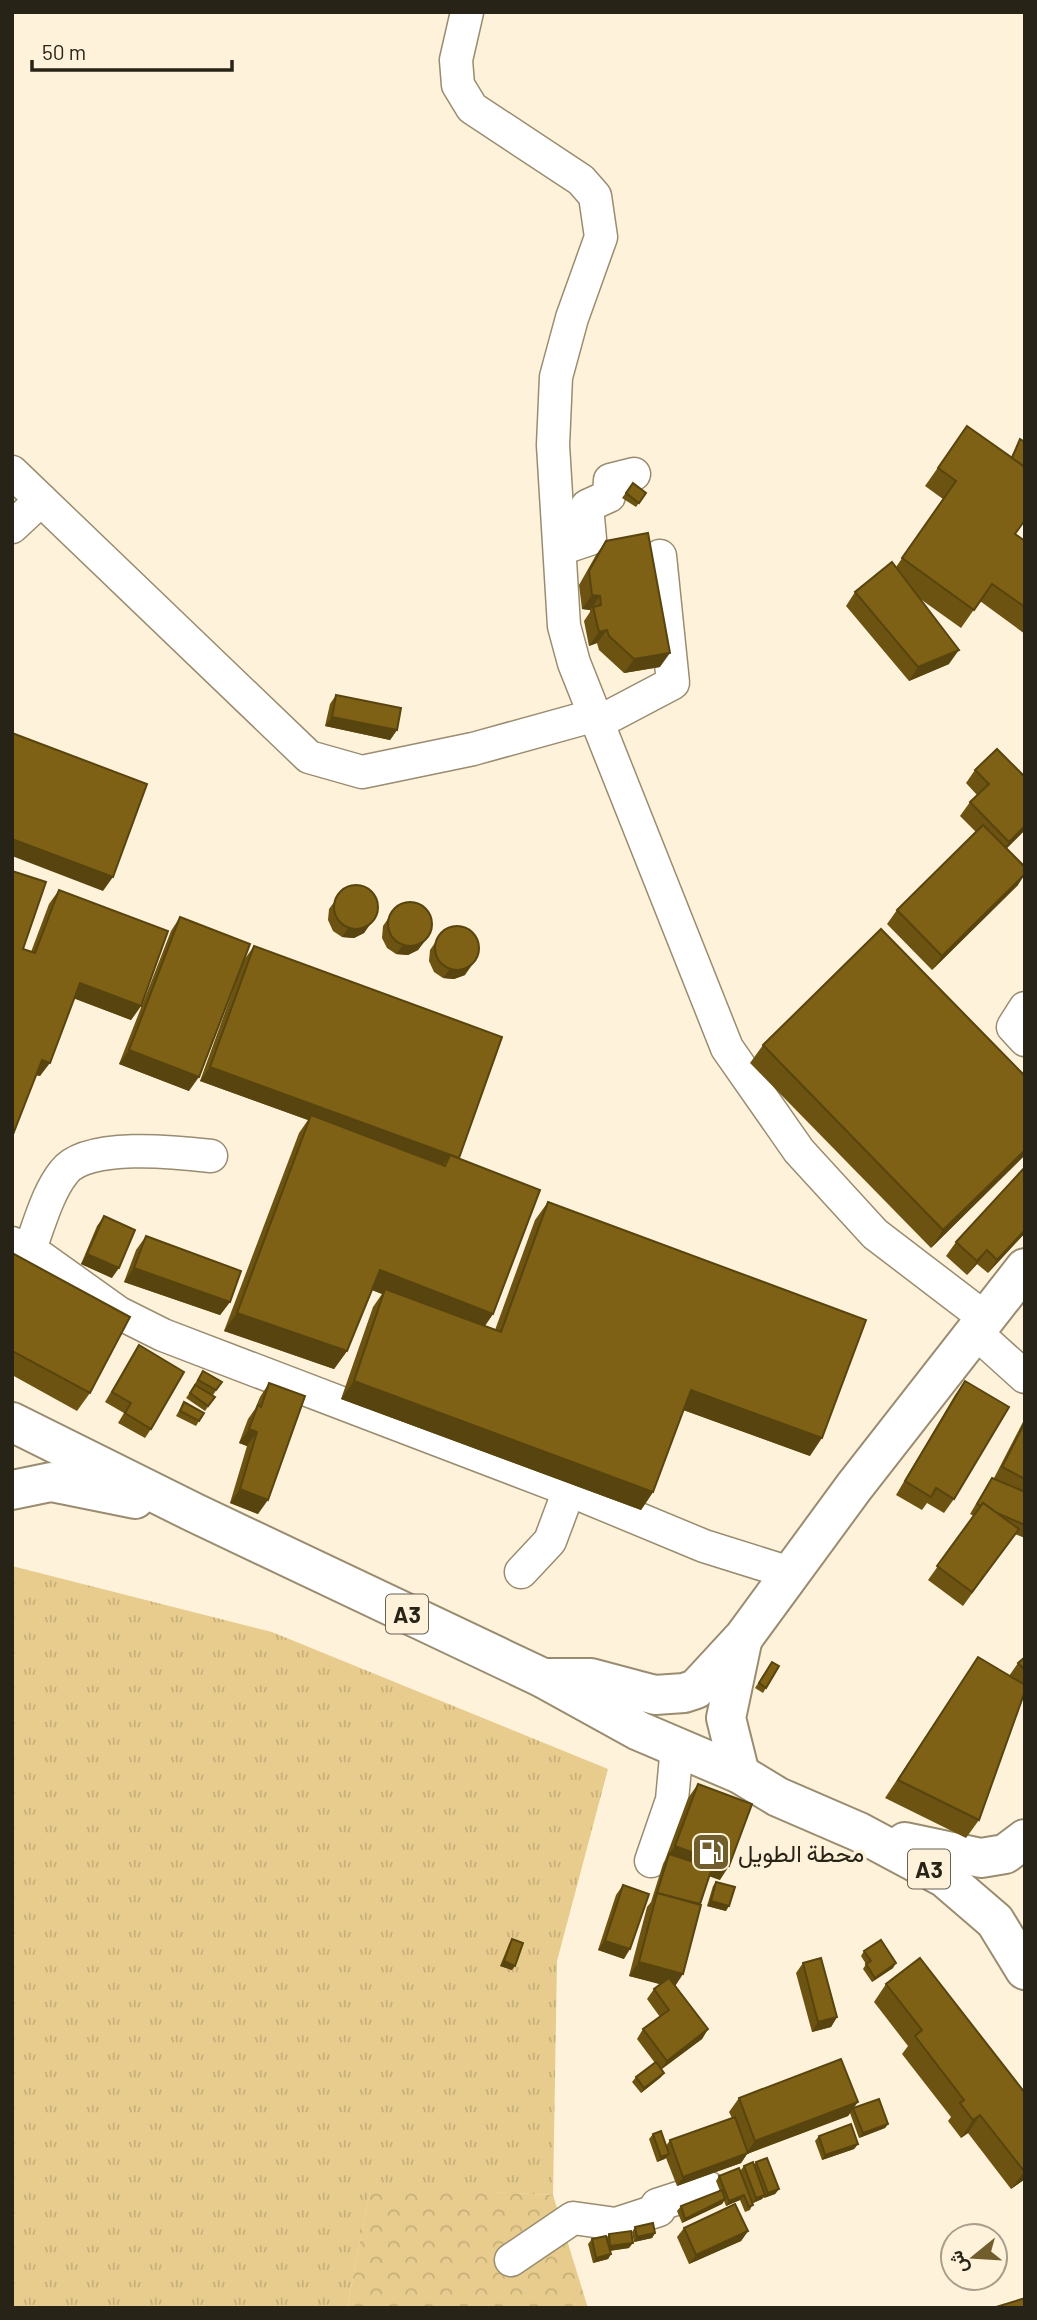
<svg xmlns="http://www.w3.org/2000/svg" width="1037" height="2320" viewBox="0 0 1037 2320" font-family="Barlow,Vazirmatn,sans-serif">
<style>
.grass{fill:url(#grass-tufts)}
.park{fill:url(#park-crowns)}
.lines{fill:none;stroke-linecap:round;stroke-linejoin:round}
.minor-casing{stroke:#998c70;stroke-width:35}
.major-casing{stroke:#998c70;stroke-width:42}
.highway-casing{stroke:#998c70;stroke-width:42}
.minor{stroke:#fff;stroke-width:32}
.major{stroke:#fff;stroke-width:38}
.highway{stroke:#fff;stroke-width:38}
.wall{fill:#6c5311}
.shaded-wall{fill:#58440e}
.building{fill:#7e6114;stroke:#58440e;stroke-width:2}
.labels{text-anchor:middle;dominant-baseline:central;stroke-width:7;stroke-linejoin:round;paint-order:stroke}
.shield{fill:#fef2da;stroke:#686152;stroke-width:2}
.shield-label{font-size:23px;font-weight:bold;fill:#282317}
.poi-label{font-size:24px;fill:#282317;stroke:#fef2da;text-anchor:start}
</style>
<defs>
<pattern id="grass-tufts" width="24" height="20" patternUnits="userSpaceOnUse" patternTransform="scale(1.75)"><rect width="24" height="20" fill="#e8cc8e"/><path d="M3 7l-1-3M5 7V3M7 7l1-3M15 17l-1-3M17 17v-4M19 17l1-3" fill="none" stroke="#c7af7a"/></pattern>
<pattern id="park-crowns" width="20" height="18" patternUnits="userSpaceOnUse" patternTransform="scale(1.75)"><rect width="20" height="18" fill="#e8cc8e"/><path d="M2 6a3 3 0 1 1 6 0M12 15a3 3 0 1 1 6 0" fill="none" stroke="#c7af7a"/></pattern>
</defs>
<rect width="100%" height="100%" fill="#fef2da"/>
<polygon class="grass" points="12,1566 272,1632 608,1769 557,1961 553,2195 371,2187 347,2308 12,2308"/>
<polygon class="park" points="371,2186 553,2195 588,2308 347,2308"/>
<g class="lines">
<defs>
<g id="minor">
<polyline points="467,12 456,60 458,85 472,108 581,180 595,196 601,237 572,318 556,377 553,445 564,626 574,663 727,1048 799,1151 875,1234 985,1318"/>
<polyline points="12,472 309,757 362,772 473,749 596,715"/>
<polyline points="12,527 41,500"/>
<polyline points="560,549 590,539 587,506 609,496 610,480 634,474"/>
<polyline points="599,722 673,683 660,556"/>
<polyline points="1025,1008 1013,1027 1025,1040"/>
<polyline points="12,1243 42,1258 119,1313 163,1335 569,1490 704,1546 790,1573"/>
<path d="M29,1251c10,-25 18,-58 35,-79 22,-30 113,-20 147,-16"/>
<polyline points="974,1331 1025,1377"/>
<polyline points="521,1572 550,1541 569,1490"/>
<polyline points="651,1861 672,1800 677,1746"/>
<polyline points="657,2205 709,2188"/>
<polyline points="511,2260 573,2218 616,2224 659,2210"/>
</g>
<g id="major">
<polyline points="543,1678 591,1678 655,1695 684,1693 696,1689 744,1637 854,1487 1025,1268"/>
<polyline points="740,1774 726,1718 742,1642"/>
</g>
<g id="highway">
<polyline points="12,1422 195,1513 543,1678 639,1731 740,1774 778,1797 859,1832 945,1878 995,1921 1025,1970"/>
<polyline points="12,1490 51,1482 135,1499"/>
<polyline points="905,1842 981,1858 1005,1854 1025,1839"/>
</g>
</defs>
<use href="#minor" class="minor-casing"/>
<use href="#major" class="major-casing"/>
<use href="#highway" class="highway-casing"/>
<use href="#minor" class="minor"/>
<use href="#major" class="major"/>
<use href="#highway" class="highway"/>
</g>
<g class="wall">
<polygon points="967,426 1011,457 1020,439 1015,534 1025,541 1025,634 980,601 961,628 919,598 949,664 909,681 846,606 855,592 896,567 943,499 925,486"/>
<polygon points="633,483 646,493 636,507 622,498"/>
<polygon points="606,541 660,667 624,673 599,650 597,643 589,646 584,621 590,612 590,610 582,609 579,585 596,555"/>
<polygon points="336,695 397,730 390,740 325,726 330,704"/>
<polygon points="975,770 1025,777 1025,830 1006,849 1018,885 932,970 887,924 897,910 976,832 960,816 970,802 977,795 966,783"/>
<polygon points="59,890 141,1006 131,1020 74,998 40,1076 36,1075 23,949 31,952 49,904"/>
<polygon points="343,890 377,914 364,933 354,938 342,937 333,931 328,920 329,909"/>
<polygon points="396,907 431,931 418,950 408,955 396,954 387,948 382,938 383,926"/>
<polygon points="180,917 189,1091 119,1064 171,931"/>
<polygon points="443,931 465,975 454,979 443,978 434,972 429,961 430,950"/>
<polygon points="254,946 459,1159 493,1314 485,1326 495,1330 535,1220 548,1202 810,1456 683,1410 653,1492 641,1510 341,1399 373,1307 382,1294 372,1290 347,1351 334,1369 224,1331 299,1133 308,1120 200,1081 244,960"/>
<polygon points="763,1045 1025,1076 1025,1155 931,1248 750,1063"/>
<polygon points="104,1216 112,1278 81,1264 97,1226"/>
<polygon points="1025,1233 988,1273 977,1264 967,1275 946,1256 956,1242"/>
<polygon points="146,1236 230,1302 220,1315 124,1282 136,1250"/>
<polygon points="12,1253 90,1393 77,1411 12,1375"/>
<polygon points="139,1345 151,1429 145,1438 118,1423 124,1413 105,1402"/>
<polygon points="203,1371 222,1382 213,1395 201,1389 215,1397 205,1411 186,1398 195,1385 194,1385"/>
<polygon points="965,1381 954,1499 944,1513 927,1503 922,1510 896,1495 955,1395"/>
<polygon points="269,1383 258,1514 230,1503 247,1446 239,1443 248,1419 255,1409 260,1397"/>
<polygon points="184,1402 199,1421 196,1426 176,1416"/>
<polygon points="1025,1418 1025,1538 1015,1534 963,1606 928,1580 974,1516 970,1514 986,1487 992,1478 994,1478"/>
<polygon points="978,1657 1009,1676 1018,1663 1025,1657 1025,1694 1024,1694 979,1820 966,1838 885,1798"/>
<polygon points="772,1662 779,1666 763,1693 755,1688"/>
<polygon points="698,1784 720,1880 709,1876 675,1985 708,2029 702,2039 662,2069 661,2077 641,2093 632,2082 636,2077 655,2063 637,2039 643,2029 660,2017 647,1999 654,1989 661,1984 629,1976 647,1907 651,1902 663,1864 665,1860 688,1798"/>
<polygon points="716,1882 726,1911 707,1906 713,1886"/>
<polygon points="623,1885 624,1959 598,1950 616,1895"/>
<polygon points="512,1939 512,1970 500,1966 509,1944"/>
<polygon points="864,1951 893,1968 872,1982 863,1969 866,1964 861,1956"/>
<polygon points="803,1963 837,2017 831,2027 812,2032 796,1973"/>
<polygon points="886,1984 1025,2093 1025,2179 1011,2189 968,2133 961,2138 948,2121 951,2117 902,2054 908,2046 874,2002"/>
<polygon points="739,2098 854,2108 888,2124 885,2128 859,2138 850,2113 848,2116 747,2154 741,2163 677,2186 666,2158 657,2162 649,2139 653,2134 666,2146 670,2140 732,2118 729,2112"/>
<polygon points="819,2136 858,2144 854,2149 822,2160 815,2141"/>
<polygon points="756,2162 779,2189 775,2194 764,2198 764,2197 762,2199 753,2203 750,2210 745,2212 740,2200 726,2206 724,2201 722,2204 682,2223 677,2211 681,2206 720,2191 716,2181 719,2176 740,2171 744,2166 754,2165"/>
<polygon points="635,2227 655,2233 652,2238 634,2242 632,2232"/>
<polygon points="684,2228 748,2231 741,2241 689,2264 677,2237"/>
<polygon points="609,2234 629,2248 610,2251 611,2254 608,2259 593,2263 588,2244 592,2239 607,2237"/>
</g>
<g class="shaded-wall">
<polygon points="592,595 600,596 590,610 582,609"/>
<polygon points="607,630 597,643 589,646 599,632"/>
<polygon points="959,650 949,664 909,681 918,667"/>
<polygon points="670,653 660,667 624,673 634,659"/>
<polygon points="332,717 397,730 390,740 325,726"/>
<polygon points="1025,826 1025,830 999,856 1009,842"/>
<polygon points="12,839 113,877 103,891 12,856"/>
<polygon points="1025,874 1018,885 932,970 942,956"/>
<polygon points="371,923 364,933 354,938 342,937 349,927"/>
<polygon points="425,941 418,950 408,955 396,954 403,945"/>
<polygon points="472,965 465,975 454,979 443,978 450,969"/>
<polygon points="80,983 141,1006 131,1020 70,997"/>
<polygon points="129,1050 199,1077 189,1091 119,1064"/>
<polygon points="42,1060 50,1063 40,1076 32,1074"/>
<polygon points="210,1067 459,1158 445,1166 450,1155 440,1169 311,1115 308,1120 200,1081"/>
<polygon points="1025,1150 1025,1155 931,1248 943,1230"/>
<polygon points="1025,1230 1025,1233 988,1273 997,1260"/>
<polygon points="987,1250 977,1264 967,1275 977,1261"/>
<polygon points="87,1254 119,1268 112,1278 81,1264"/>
<polygon points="134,1268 230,1302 220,1315 124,1282"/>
<polygon points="380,1270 493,1314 480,1332 385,1289 382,1294 367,1288"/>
<polygon points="237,1313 347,1351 334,1369 224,1331"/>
<polygon points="354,1381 653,1492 641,1510 341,1399"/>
<polygon points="691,1390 822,1438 810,1456 678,1408"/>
<polygon points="249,1429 257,1432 247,1446 239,1443"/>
<polygon points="240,1489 268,1500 258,1514 230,1503"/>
<polygon points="675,1846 729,1866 720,1880 667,1861 669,1854"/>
<polygon points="711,1901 729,1906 726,1911 707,1906"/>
<polygon points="605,1941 630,1949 624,1959 598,1950"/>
<polygon points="504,1961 515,1966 512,1970 500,1966"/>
<polygon points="639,1962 683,1974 674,1988 629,1976"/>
<polygon points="896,1963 893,1968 872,1982 875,1978"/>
<polygon points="837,2017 831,2027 812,2032 818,2022"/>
<polygon points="708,2029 702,2039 660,2070 667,2061"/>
<polygon points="664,2073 661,2077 641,2093 644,2088"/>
<polygon points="858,2102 848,2116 747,2154 741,2163 677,2186 683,2177 746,2154 755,2141"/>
<polygon points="980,2115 968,2133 961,2138 973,2120"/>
<polygon points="888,2124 885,2128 859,2138 863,2133"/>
<polygon points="858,2144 854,2149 822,2160 825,2155"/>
<polygon points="669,2154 665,2159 657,2162 661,2157"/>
<polygon points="1025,2171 1025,2179 1011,2189"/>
<polygon points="779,2189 775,2194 764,2198 768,2193"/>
<polygon points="744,2195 740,2200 726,2206 729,2201"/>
<polygon points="765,2195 762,2199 753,2203 756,2198"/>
<polygon points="725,2199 722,2204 682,2223 685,2219"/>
<polygon points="748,2231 741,2241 689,2264 696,2255"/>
<polygon points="655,2233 652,2238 634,2242 637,2237"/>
<polygon points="633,2243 629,2248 607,2251 610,2246"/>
<polygon points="611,2254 608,2259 593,2263 596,2258"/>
</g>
<g class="building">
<polygon points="967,426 1025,467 1025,520 1015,534 1025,541 1025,607 992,584 974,610 902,558 956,481 938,468"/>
<polygon points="1020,439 1025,442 1025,467 1012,458"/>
<polygon points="633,483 646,493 639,503 626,493"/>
<polygon points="648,533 670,653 634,659 609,636 607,630 599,632 593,607 601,605 600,596 592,595 589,571 606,541"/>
<polygon points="892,562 959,650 918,667 855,592"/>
<polygon points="336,695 401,708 397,730 332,717"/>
<polygon points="12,733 147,784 113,877 12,839"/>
<polygon points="997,749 1025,777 1025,826 1009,842 970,802 989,784 975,770"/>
<polygon points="983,825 1025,867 1025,874 942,956 897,910"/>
<polygon points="12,871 46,882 23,949 35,953 59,890 168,931 141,1006 80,983 50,1063 42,1060 12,1137"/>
<circle cx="356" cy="907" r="22"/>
<circle cx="410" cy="924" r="22"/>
<polygon points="180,917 250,944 199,1077 129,1050"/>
<circle cx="457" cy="948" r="22"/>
<polygon points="881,929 1025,1076 1025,1150 943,1230 763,1045"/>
<polygon points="254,946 502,1037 459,1158 210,1067"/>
<polygon points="311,1115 445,1166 450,1155 540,1190 493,1314 380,1270 347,1351 237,1313"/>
<polygon points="1025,1167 1025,1230 997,1260 987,1250 977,1261 956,1242"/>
<polygon points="548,1202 866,1320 822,1438 691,1390 653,1492 354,1381 385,1289 501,1332"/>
<polygon points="104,1216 135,1230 119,1268 87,1254"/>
<polygon points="146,1236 241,1271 230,1302 134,1268"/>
<polygon points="12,1253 130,1317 90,1393 12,1351"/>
<polygon points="139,1345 184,1372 151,1429 125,1413 131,1403 112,1392"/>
<polygon points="203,1371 222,1382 216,1390 198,1380"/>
<polygon points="965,1381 1009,1407 954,1499 936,1488 931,1497 905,1481"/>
<polygon points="269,1383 305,1396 268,1500 240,1489 257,1432 249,1429 258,1405 261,1407"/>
<polygon points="195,1385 215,1397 208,1406 190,1393"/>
<polygon points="184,1402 204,1413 199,1421 180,1411"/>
<polygon points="1025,1422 1025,1479 1002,1467"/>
<polygon points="992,1478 1025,1492 1025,1525 997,1513 983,1503 981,1506 977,1504"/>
<polygon points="983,1503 1019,1529 972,1592 937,1566"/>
<polygon points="978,1657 1025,1685 1025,1691 979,1820 898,1780"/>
<polygon points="1025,1657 1025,1670 1018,1663"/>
<polygon points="772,1662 779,1666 766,1688 759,1683"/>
<polygon points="698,1784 752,1804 729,1866 675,1846"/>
<polygon points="669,1854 712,1868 700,1904 657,1893"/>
<polygon points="716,1882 735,1887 729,1906 711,1901"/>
<polygon points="623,1885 649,1894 630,1949 605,1941"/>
<polygon points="657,1893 701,1905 683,1974 639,1962"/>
<polygon points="512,1939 523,1943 515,1966 504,1961"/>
<polygon points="881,1940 896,1963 875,1978 866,1964 871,1961 864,1951"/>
<polygon points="821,1958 837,2017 818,2022 803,1963"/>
<polygon points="920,1958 1025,2093 1024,2171 980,2115 973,2120 960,2103 964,2100 915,2036 922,2030 886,1984"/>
<polygon points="669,1978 708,2029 667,2061 643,2029 669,2010 654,1989"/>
<polygon points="841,2059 858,2102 755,2141 739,2098"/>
<polygon points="656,2062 664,2073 644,2088 636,2077"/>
<polygon points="879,2099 888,2124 863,2133 853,2108"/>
<polygon points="735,2117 748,2153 683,2177 670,2140"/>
<polygon points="851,2124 858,2144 825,2155 819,2136"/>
<polygon points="661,2131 669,2154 661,2157 653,2134"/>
<polygon points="767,2158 779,2189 768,2193 756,2162"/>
<polygon points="753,2162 765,2195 756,2198 744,2166"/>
<polygon points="739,2168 753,2205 749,2207 744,2195 729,2201 719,2176"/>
<polygon points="722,2190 725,2199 685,2219 681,2206"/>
<polygon points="735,2204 748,2231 696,2255 684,2228"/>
<polygon points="653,2223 655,2233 637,2237 635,2227"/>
<polygon points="631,2231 633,2243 610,2246 609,2234"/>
<polygon points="606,2236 611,2254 596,2258 592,2239"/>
<polygon points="1025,2298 1025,2308 993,2308"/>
</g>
<defs>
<symbol id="fuel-square" viewBox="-11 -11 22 22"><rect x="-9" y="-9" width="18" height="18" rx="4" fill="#725d2c" stroke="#fef2da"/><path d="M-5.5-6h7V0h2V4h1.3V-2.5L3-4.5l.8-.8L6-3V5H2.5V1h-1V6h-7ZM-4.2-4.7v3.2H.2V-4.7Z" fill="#fff"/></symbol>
</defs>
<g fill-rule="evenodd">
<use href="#fuel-square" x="689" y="1830" width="44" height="44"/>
</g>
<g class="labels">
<g class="shield">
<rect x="386" y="1594.5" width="42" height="39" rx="5"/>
<rect x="908" y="1849.5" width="42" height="39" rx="5"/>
</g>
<g class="shield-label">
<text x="407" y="1614">A3</text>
<text x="929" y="1869">A3</text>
</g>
<g class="poi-label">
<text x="738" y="1852">محطة الطويل</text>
</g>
</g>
<rect width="1037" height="2320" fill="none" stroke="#282317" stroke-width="28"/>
<g transform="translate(974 2257) rotate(252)"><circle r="33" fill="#fef2da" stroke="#a89f8c" stroke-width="2"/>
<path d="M0-5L12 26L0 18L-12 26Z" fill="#725d2c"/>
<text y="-10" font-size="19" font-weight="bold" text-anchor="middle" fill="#282317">ش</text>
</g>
<path d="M32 60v10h200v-10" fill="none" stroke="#282317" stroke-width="3.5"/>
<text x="42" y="60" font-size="21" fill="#282317" stroke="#fef2da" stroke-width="5" paint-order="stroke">50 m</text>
</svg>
